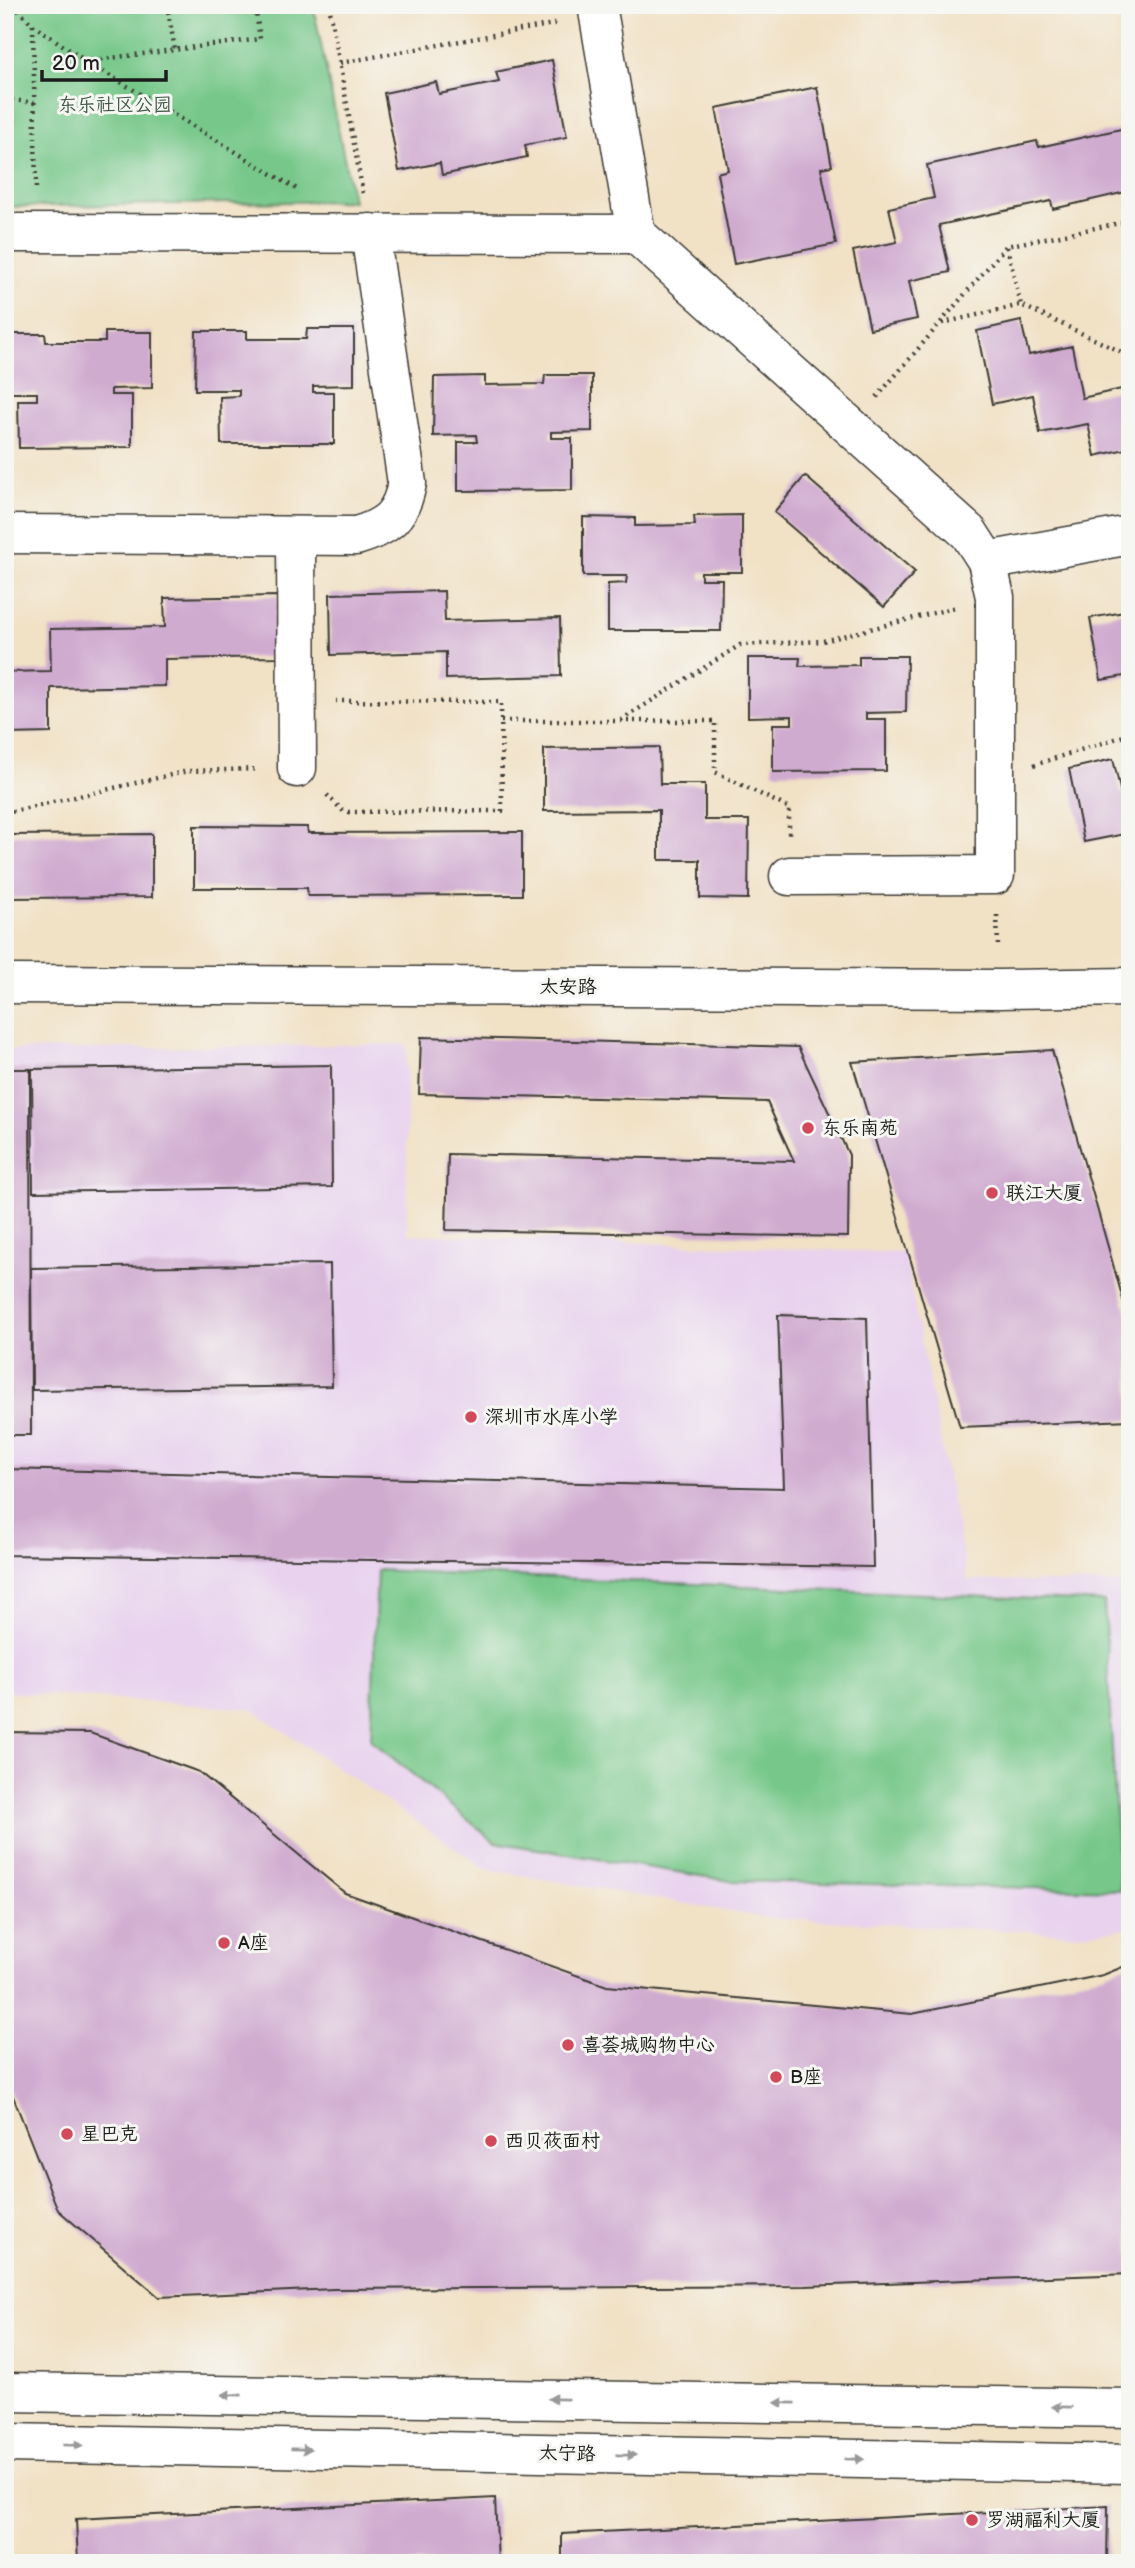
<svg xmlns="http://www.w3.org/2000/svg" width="1135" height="2568" viewBox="0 0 1135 2568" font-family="'Balsamiq Sans','LXGW WenKai TC',sans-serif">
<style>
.built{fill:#e8d2ee}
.green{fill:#76c789;stroke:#497252;stroke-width:2}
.building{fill:#d0abd0}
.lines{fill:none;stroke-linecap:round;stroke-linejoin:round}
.minor-casing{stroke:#3c3a35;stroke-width:41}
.major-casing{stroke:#3c3a35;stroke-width:41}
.path{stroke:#3c3a35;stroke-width:4.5;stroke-dasharray:2 5;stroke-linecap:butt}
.minor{stroke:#fff;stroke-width:38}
.major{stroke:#fff;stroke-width:38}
.oneway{fill:#999}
.poi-dot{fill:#d1495b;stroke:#f6f6f2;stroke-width:2.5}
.labels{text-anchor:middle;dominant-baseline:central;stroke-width:6;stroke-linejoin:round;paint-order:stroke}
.park-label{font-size:19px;fill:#3c5842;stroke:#f6f6f2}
.street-label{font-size:19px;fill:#1c1c1c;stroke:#f6f6f2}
.poi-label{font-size:19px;fill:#1c1c1c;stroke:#f6f6f2;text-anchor:start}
</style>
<rect width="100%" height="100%" fill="#f6f6f2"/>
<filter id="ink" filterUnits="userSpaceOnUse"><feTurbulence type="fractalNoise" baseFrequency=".0143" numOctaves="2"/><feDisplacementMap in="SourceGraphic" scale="14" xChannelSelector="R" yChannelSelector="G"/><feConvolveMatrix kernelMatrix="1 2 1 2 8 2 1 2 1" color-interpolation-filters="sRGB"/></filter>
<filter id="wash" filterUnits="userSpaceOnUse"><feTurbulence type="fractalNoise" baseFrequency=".00686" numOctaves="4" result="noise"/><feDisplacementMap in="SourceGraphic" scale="28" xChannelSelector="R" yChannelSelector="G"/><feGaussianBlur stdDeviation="1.57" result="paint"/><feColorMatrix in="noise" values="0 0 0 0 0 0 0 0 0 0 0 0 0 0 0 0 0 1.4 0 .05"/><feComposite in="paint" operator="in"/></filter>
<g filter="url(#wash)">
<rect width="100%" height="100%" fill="#f1e1c5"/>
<polygon class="built" points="407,1044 407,1234 904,1253 968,1580 1130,1584 1130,1928 1081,1934 767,1918 486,1869 251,1709 5,1692 5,1050"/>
<g class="green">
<polygon points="5,5 313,5 353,201 5,207"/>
<polygon points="377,1570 1104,1602 1120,1890 731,1881 495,1842 371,1740"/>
</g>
<g id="blocks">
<g class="building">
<polygon points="552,60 567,137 525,145 527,157 442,175 440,163 399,171 384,93 436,82 439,94 499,82 496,72"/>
<polygon points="817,87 832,166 821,168 836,244 734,264 717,173 728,170 716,108"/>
<polygon points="1130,127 1130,191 1053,209 1051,201 939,225 950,272 909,281 917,319 870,329 853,251 897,242 889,208 934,198 927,165 1037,141 1039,147"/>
<polygon points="1021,321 1029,355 1072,346 1082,398 1130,387 1130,448 1095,456 1088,424 1040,433 1033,395 992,404 977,331"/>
<polygon points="307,329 354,329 354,385 313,386 313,392 334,392 334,444 221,444 220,397 239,396 239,390 195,390 196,331 247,331 247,339 306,339"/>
<polygon points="105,332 152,332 152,388 111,389 111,395 132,395 132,447 19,448 18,400 37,400 37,393 5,393 5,334 45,334 46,342 105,342"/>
<polygon points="545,375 592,375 592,431 551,432 551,438 572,438 572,490 458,491 458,442 477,442 476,435 433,436 434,377 485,376 485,385 544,384"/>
<polygon points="805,476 915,572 884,607 774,512"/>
<polygon points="742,515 742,572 701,572 701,579 722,579 721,631 608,631 608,584 626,583 627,576 583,576 583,517 635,518 635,526 695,525 694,516"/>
<polygon points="444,591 445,621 560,618 561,676 446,679 446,652 331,655 330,594"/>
<polygon points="278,596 279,657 165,659 165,686 51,688 51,733 5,734 5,672 51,671 50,629 165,627 164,598"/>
<polygon points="1130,611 1130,675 1101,680 1090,618"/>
<polygon points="859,656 907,656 906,712 866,713 866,719 886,719 886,771 773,772 773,724 792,724 792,716 748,717 748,658 800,658 799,666 859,665"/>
<polygon points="659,747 660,784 705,784 705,820 749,820 748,899 700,898 700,860 659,860 659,810 544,811 544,749"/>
<polygon points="1113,759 1121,793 1130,791 1130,851 1125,834 1084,842 1069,769"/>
<polygon points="194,826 307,827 308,833 522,832 522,895 308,896 307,888 194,888"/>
<polygon points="152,834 152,897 5,898 5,835"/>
<polygon points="421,1037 798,1047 849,1155 848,1237 446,1230 448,1154 794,1161 767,1102 419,1094"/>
<polygon points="1052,1050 1130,1324 1130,1420 960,1427 852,1062"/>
<polygon points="331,1065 332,1187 33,1192 32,1069"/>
<polygon points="5,1069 30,1069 31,1435 5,1435"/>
<polygon points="330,1264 332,1386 32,1390 31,1268"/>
<polygon points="778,1315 867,1318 873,1567 5,1555 5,1469 784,1488"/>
<polygon points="5,1732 90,1733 199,1772 345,1893 607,1986 912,2014 1103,1975 1130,1964 1130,2274 805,2286 334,2289 159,2297 58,2210 5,2076"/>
<polygon points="495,2498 498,2563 78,2563 76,2519"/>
<polygon points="1108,2506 1107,2563 562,2563 562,2534"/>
</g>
</g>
</g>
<g filter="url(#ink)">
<use href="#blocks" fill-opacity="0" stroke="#3c3a35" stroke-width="2"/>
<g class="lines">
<defs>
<g id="minor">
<polyline points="597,5 636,234 969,533 987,561 995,597 995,875 789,876"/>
<polyline points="5,233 636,234"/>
<path d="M5,534l351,2c31,-9 45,-20 51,-53l-37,-250"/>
<polyline points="296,536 297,768"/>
<polyline points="987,561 1130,535"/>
<polyline points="5,984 1000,989 1130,987"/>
</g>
<g id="major">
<polyline points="5,2392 1130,2408"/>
<polyline points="5,2443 1130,2464"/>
</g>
</defs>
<use href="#minor" class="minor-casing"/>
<use href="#major" class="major-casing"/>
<g class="path">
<polyline points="13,5 33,25 86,61 300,191"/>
<polyline points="167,5 175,50"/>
<polyline points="329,5 363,194"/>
<polyline points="33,25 36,192"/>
<polyline points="87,61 260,39 255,5"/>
<polyline points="340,63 559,23"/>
<polyline points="5,99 35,103"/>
<polyline points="1007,247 1021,305"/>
<polyline points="942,323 1021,305 1130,356"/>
<polyline points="877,397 1006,246 1130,221"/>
<polyline points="621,720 740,645 823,641 957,607"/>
<polyline points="501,721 715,721 715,772 789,808 789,837"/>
<polyline points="1034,765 1130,734"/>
<polyline points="327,795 344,812 502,811 501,702 336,701"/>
<polyline points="5,813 188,771 259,769"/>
<polyline points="997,915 998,948"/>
</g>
<use href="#minor" class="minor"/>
<use href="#major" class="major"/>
</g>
<defs><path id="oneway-solid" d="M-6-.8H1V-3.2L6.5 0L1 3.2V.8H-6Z" transform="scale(1.75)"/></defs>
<g class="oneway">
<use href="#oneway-solid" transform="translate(232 2395) rotate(-179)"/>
<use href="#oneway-solid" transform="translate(558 2399) rotate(-179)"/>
<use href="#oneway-solid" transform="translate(785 2403) rotate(-179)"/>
<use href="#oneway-solid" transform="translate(1062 2407) rotate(-179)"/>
<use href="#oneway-solid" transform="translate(73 2445) rotate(1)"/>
<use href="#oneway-solid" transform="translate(301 2449) rotate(1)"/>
<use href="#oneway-solid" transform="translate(626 2455) rotate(1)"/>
<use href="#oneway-solid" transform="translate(854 2459) rotate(1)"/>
</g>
</g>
<g class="poi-dot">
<circle cx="808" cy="1128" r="7"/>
<circle cx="992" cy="1193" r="7"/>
<circle cx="471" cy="1417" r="7"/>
<circle cx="224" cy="1943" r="7"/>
<circle cx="568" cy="2045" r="7"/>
<circle cx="776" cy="2077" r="7"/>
<circle cx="67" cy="2134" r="7"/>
<circle cx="491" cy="2141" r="7"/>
<circle cx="972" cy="2520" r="7"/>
</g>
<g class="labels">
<g class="park-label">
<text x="115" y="105">东乐社区公园</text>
</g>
<g class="street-label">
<text x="568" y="987">太安路</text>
<text transform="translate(567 2454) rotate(1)">太宁路</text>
</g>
<g class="poi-label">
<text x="822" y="1128">东乐南苑</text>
<text x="1006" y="1193">联江大厦</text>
<text x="485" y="1417">深圳市水库小学</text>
<text x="238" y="1943">A座</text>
<text x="582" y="2045">喜荟城购物中心</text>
<text x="790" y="2077">B座</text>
<text x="81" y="2134">星巴克</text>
<text x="505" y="2141">西贝莜面村</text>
<text x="986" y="2520">罗湖福利大厦</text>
</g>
</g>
<rect width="1135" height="2568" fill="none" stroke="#f6f6f2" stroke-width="28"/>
<path d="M42 70v10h124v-10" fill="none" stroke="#1c1c1c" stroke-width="3.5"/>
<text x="52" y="70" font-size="21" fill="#1c1c1c" stroke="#f6f6f2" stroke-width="5" paint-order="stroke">20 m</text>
</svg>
